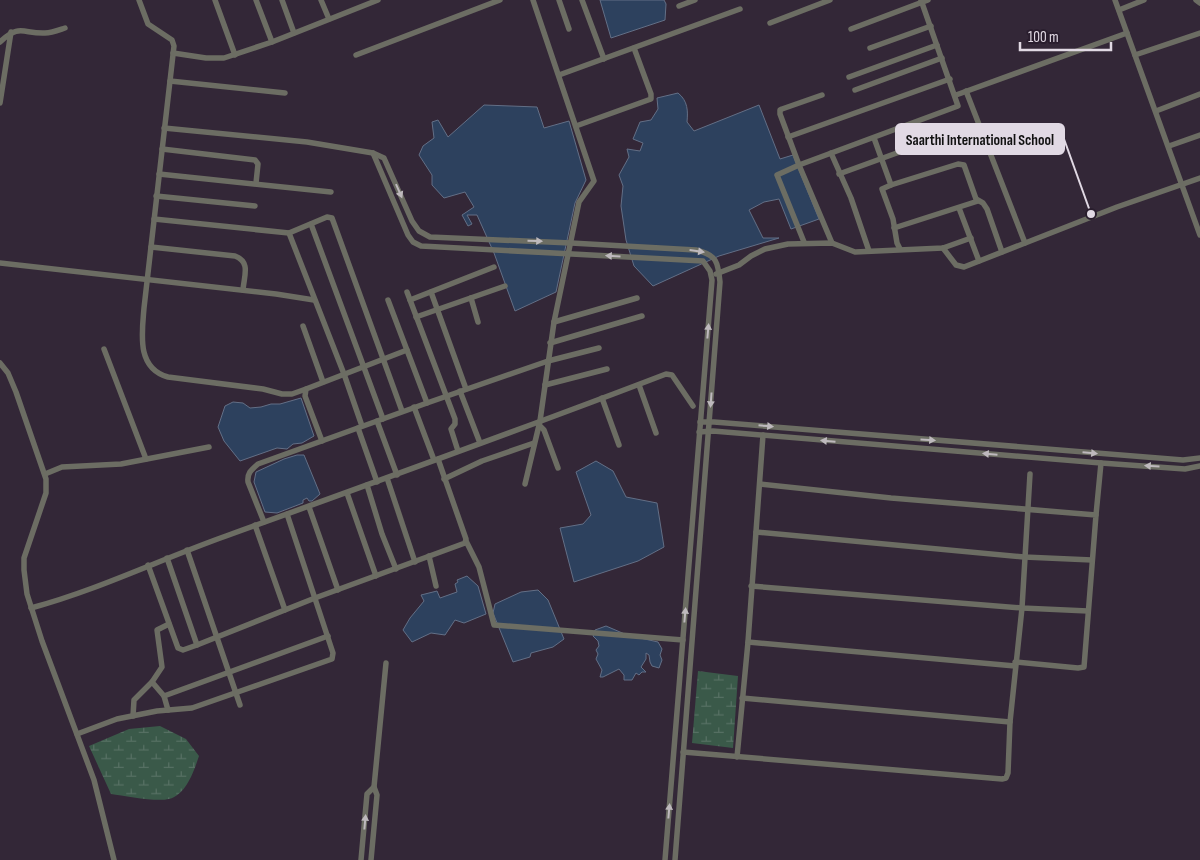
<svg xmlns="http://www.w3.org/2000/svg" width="1200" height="860" viewBox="0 0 1200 860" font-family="'Sofia Sans Condensed',sans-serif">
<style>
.wetland{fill:url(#wetland-marsh)}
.water{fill:#2d415e;stroke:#636f86}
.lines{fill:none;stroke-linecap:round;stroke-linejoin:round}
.minor{stroke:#6c6d63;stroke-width:5.5}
.oneway{fill:#beb9bd}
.leader{fill:none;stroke:#e1d9e4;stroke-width:2}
.callout-dot{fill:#e1d9e4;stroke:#291d2d;stroke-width:2}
.callout{fill:#e1d9e4;stroke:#e1d9e4;stroke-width:2}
.callout-label{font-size:15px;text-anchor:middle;font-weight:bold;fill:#111}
</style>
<defs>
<pattern id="wetland-marsh" width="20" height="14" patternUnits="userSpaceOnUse" patternTransform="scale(1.25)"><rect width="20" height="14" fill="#3a5949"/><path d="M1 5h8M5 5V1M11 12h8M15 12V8" fill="none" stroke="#567063"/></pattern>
</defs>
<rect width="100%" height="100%" fill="#332737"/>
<g class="wetland">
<polygon points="698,671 738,676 733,748 692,743"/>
<path d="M160,726l26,13 13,17c-5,15 -13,39 -30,43 -13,3 -44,-3 -58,-5l-22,-48 40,-17z"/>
</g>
<g class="water">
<polygon points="600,0 664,0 666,4 665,20 611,38"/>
<path d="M678,93c10,8 10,18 9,29l7,9 65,-26 21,54 13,-4 26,64 -28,10 -12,-30 -15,3 -15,8 14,28h16l-60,18 -66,30 -19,-20 -8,-26 -5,-34 2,-20 -4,-11 10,-18 -2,-8 13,2 3,-8 -10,-4 7,-17 11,-2 7,-11 -1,-11z"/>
<polygon points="484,105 537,107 544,128 569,121 586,180 575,203 556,292 515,311 494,253 477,215 467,215 472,224 468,226 462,215 474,207 465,192 444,198 432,185 432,175 419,155 423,146 434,138 432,122 438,120 448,137"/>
<polygon points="301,398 314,436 302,443 293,444 287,449 277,448 240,461 224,441 218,427 225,406 233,402 243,403 250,408 261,407 271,404 280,404"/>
<polygon points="297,455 304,455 320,494 312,501 309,501 307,498 303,500 303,503 277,513 265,512 254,482 256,472 284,459"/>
<polygon points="596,461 613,471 626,497 657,503 664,547 638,561 574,582 560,528 583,524 591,515 576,472"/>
<polygon points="467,576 478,586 486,614 464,623 455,620 445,635 431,633 412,642 403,630 410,618 424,601 421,595 437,591 440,598 457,592 455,584 458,582 457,580"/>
<polygon points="538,590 548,600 564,639 553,647 531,653 530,657 513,662 493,613 495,604 521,592"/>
<polygon points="606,626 627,635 658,642 662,649 660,655 662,660 659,668 652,666 650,662 649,655 646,653 646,659 641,667 646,672 642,672 639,675 636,673 632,680 624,680 624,675 619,669 603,677 600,677 602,670 596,659 598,654 596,650 599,646 598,641 593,636 595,630"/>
</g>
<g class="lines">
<g class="minor">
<path d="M139,0l9,24 24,16 2,6 -30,262c-2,25 -8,60 24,69l95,12 19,5h10l14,-5"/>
<polyline points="215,0 235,55"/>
<polyline points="256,0 272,42"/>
<polyline points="282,0 294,33"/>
<polyline points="321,0 329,19"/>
<polyline points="559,0 569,29"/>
<polyline points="582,0 604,59"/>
<polyline points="1115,0 1200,235"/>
<polyline points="1196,0 1200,3"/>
<polyline points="679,6 695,0"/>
<polyline points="1119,10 1144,0"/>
<polyline points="770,23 830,0"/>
<polyline points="851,29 928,0"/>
<path d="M0,42c20,-19 23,-8 45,-9 7,0 14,-3 20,-5"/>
<polyline points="870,48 931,26"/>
<polyline points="173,53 206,58 224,58 272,42 378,0"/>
<polyline points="356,55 500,0"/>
<polyline points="1135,55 1200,33"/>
<polyline points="559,75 740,9"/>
<polyline points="849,77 937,45"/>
<polyline points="170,81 285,93"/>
<polyline points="855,90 942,58"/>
<polyline points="966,91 1025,243"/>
<polyline points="822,95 782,109 780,110 780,114 799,165 832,243"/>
<polyline points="956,95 1127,33"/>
<polyline points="0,103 11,32"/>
<polyline points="1156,111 1200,94"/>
<polyline points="576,126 651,99 651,94 634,48"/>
<path d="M164,128l143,14 66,11 11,5 28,63 7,10 11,6 141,6 125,7c21,5 22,12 24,32l-45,578"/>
<polyline points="788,137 950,79"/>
<polyline points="874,138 891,185 882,189 893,219 897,243 900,249"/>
<polyline points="1169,146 1200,135"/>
<polyline points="162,149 255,160 258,164 256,183"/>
<polyline points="373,153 408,235 413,242 421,246 703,261 710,271 712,280 665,860"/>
<polyline points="831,153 851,198 869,251"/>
<polyline points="159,174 331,192"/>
<polyline points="839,174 960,130"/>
<polyline points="891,185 958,164 964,165 976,199 983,203 987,209 1002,252"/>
<polyline points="156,196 255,206"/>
<polyline points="959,208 979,261"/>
<polyline points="154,219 289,233 327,217 332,218 402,411"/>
<polyline points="311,224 383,419"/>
<polyline points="894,228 978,201"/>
<polyline points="289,233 344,374 362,426"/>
<polyline points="804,242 777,175 799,165 958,106 921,0"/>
<path d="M151,247l84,9c16,6 9,20 8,34"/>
<polyline points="943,248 956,265 964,267 1117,207 1200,178"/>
<polyline points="0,263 276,294 314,300"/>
<polyline points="716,274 739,265 751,256 765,249 788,244 832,243 855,252 943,248 971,238"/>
<polyline points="407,292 455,419 455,424 451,429 458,451"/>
<polyline points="431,292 466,389"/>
<polyline points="471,298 478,322"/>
<polyline points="388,300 427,403"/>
<polyline points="410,300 494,267"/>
<polyline points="416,317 505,286"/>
<polyline points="554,322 637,298"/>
<polyline points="303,326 323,382"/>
<polyline points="550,343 642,316"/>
<polyline points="104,349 146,459"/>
<polyline points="0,363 8,373 16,392 46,479 46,493 24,558 24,570 27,594 42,641 94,780 114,860"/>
<polyline points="545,385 607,369"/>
<polyline points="639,385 656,433"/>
<polyline points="460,391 480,443"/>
<polyline points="602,398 619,445"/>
<polyline points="414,407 434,460"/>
<polyline points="377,421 397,475"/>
<polyline points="700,422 714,422 1183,460 1200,458"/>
<polyline points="539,425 544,430 558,468"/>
<polyline points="358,428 377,482"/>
<polyline points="699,432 713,431 1101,463 1185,469 1200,466"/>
<polyline points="322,441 305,396 306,389 407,350"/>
<polyline points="45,474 62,467 121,464 209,447"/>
<polyline points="387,478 415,562"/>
<polyline points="444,479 482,461 534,443"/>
<polyline points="525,484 540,421 554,322 579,202 594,181 533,0"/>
<polyline points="760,484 891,498 1096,515 1084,667 1078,668 1015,662"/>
<polyline points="367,485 382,534 396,569"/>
<polyline points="347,493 376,576"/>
<polyline points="309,507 338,590"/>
<polyline points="1096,515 1101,463"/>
<path d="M264,522l-16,-40c-1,-9 3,-12 10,-18l169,-61 121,-42 51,-13"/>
<polyline points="255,525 285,610"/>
<polyline points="756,532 1024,557 1092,560"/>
<polyline points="466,541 479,567 494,625 683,640"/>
<polyline points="187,550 240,705"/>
<polyline points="429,556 436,586"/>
<polyline points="167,558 197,645"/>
<polyline points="148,565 178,648 183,650 197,645 315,598 465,543 466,539 438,459"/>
<polyline points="751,586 1022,608 1088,611"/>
<path d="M31,608c67,-18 130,-49 195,-72 147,-53 294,-106 440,-162l6,1 21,31"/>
<polyline points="748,642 1015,666"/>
<polyline points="152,682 164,696 168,710"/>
<polyline points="164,696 328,636"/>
<polyline points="742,698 1010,722"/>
<polyline points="133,716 134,700 152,682 162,667 157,630 169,624"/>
<polyline points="77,734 117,719 157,711 192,708 332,659 333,653 287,514"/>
<polyline points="683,752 1002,779 1006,778 1008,773 1010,722 1022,608 1030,474"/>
<polyline points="737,757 748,642 763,435"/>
<polyline points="361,860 367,794 374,787"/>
<polyline points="371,860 377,795 374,787 386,663"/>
</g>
</g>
<defs><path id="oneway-solid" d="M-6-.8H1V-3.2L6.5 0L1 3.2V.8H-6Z" transform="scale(1.25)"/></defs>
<g class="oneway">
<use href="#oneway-solid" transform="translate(399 191) rotate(66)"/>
<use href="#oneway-solid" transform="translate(535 241) rotate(2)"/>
<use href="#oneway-solid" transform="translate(697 251) rotate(8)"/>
<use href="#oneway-solid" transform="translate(613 256) rotate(-177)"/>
<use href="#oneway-solid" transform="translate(708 331) rotate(-85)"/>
<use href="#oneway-solid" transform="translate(711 400) rotate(94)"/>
<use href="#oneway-solid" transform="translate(766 426) rotate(5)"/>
<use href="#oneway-solid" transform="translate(928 440) rotate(4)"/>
<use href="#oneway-solid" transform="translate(828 441) rotate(-175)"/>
<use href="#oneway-solid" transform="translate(1090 453) rotate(5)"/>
<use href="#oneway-solid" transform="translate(990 454) rotate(-175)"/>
<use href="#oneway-solid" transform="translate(1152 466) rotate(-176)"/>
<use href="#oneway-solid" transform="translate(685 615) rotate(-85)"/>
<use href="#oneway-solid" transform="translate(669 811) rotate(-85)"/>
<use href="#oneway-solid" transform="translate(365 822) rotate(-85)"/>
</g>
<path class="leader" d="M1091 214L1064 139"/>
<circle class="callout-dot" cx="1091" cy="214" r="5"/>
<rect class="callout" x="896" y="124" width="168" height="30" rx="5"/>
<g class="callout-label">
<text x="980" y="145">Saarthi International School</text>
</g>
<path d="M1020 42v8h91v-8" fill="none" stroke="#e1d9e4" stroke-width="2.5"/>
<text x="1028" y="42" font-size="15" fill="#e1d9e4" stroke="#291d2d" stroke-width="4" paint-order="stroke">100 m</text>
</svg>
